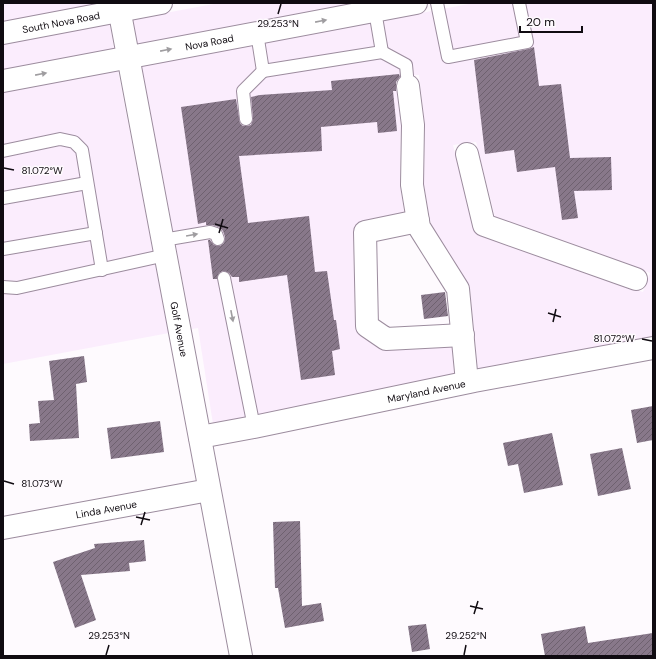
<svg xmlns="http://www.w3.org/2000/svg" width="656" height="659" viewBox="0 0 656 659" font-family="'DM Sans',sans-serif">
<style>
.built{fill:#fbedfd;fill-rule:evenodd}
.building{fill:url(#building-hatch)}
.lines{fill:none;stroke-linecap:round;stroke-linejoin:round}
.lane-casing{stroke:#9c8c9e;stroke-width:14}
.street-casing{stroke:#9c8c9e;stroke-width:24}
.secondary-casing{stroke:#9c8c9e;stroke-width:24}
.primary-casing{stroke:#9c8c9e;stroke-width:24}
.lane{stroke:#fff;stroke-width:12}
.street{stroke:#fff;stroke-width:22}
.secondary{stroke:#fff;stroke-width:22}
.primary{stroke:#fff;stroke-width:22}
.oneway{fill:#9f9da0}
.ticks{fill:none;stroke:#100b11;stroke-width:1.5}
.labels{text-anchor:middle;dominant-baseline:central;stroke-width:3;stroke-linejoin:round;paint-order:stroke}
.street-label{font-size:10px;fill:#100b11;stroke:#fefafe}
.ticks-label{font-size:10px;text-anchor:middle;fill:#100b11;stroke:#fefafe;stroke-width:3;stroke-linejoin:round;paint-order:stroke}
</style>
<defs>
<pattern id="building-hatch" width="6" height="6" patternUnits="userSpaceOnUse"><rect width="6" height="6" fill="#88788a"/><path d="M-1 1l2-2M0 6l6-6M5 7l2-2" fill="none" stroke="#6e616f"/></pattern>
</defs>
<rect width="100%" height="100%" fill="#fefafe"/>
<g class="built">
<polygon points="3,3 103,3 3,22"/>
<polygon points="219,3 357,3 137,45 133,19"/>
<path d="M474,3h179v334l-175,32 -8,-80 -38,-63 -2,-6 -6,-35 1,-59 -6,-51 -24,1 6,49 -1,59 4,29 -43,9 -8,10 2,94 5,9 19,12 73,-1 2,28 -241,50 -15,-96 -6,1 -51,-263zM476,142l19,75 155,56 -7,19 -162,-57 -8,-8 -20,-82z"/>
<polygon points="110,24 114,49 3,70 3,44"/>
<polygon points="118,71 169,333 3,364 3,92"/>
</g>
<g class="building">
<polygon points="534,47 539,86 561,84 570,158 611,157 612,190 574,191 578,218 562,220 555,167 517,172 514,150 485,154 474,60 528,49"/>
<polygon points="399,74 400,77 396,82 396,91 393,91 397,131 378,133 377,122 321,127 322,151 239,156 248,223 309,216 315,272 327,271 334,320 336,320 340,349 332,351 335,375 301,380 287,275 239,282 239,277 232,277 229,273 223,271 219,273 217,279 213,279 208,240 210,240 214,245 220,246 224,243 225,237 223,231 219,227 212,225 206,225 206,222 198,224 181,107 236,99 240,123 243,126 247,126 251,125 253,119 251,97 260,95 332,90 331,81"/>
<polygon points="445,292 448,316 424,319 421,295"/>
<polygon points="84,356 87,382 76,384 79,438 30,441 29,424 40,423 38,401 54,400 49,361"/>
<polygon points="653,406 653,440 637,443 631,410"/>
<polygon points="160,421 164,452 111,459 107,428"/>
<polygon points="552,433 563,485 524,493 518,464 508,466 503,443"/>
<polygon points="622,448 631,489 598,496 590,454"/>
<polygon points="300,521 302,606 321,603 324,621 285,628 278,588 275,588 273,522"/>
<polygon points="144,540 146,561 129,563 130,571 81,575 96,620 75,628 53,562 95,548 94,544"/>
<polygon points="426,624 430,649 412,652 408,626"/>
<polygon points="585,626 588,643 653,633 653,656 545,656 541,634"/>
</g>
<g class="lines">
<defs>
<g id="lane">
<polyline points="437,3 448,57 527,42 519,3"/>
<polyline points="257,33 263,71 382,52 375,11"/>
<polyline points="382,52 406,65 408,86"/>
<polyline points="246,119 243,91 263,71"/>
<polyline points="3,151 60,139 74,142 82,150 102,270"/>
<polyline points="3,198 87,183"/>
<polyline points="163,240 210,232 216,234 218,239"/>
<polyline points="3,249 96,233"/>
<polyline points="224,278 254,427"/>
<polyline points="3,287 17,288 166,255"/>
</g>
<g id="street">
<polyline points="408,86 413,125 412,185 419,227 458,289 467,382"/>
<polyline points="467,154 484,225 636,279"/>
<polyline points="418,221 365,232 367,326 386,339 463,335"/>
<path id="s1" d="M200,437l54,-10 220,-46 179,-33"/>
<path id="s2" d="M3,528l206,-38"/>
</g>
<g id="secondary">
<path id="s3" d="M118,3l123,653"/>
</g>
<g id="primary">
<path id="s4" d="M3,33l158,-30"/>
<path id="s5" d="M3,81l413,-78"/>
</g>
</defs>
<use href="#lane" class="lane-casing"/>
<use href="#street" class="street-casing"/>
<use href="#secondary" class="secondary-casing"/>
<use href="#primary" class="primary-casing"/>
<use href="#lane" class="lane"/>
<use href="#street" class="street"/>
<use href="#secondary" class="secondary"/>
<use href="#primary" class="primary"/>
</g>
<defs><path id="oneway-solid" d="M-6-.8H1V-3.2L6.5 0L1 3.2V.8H-6Z"/></defs>
<g class="oneway">
<use href="#oneway-solid" transform="translate(321 21) rotate(-11)"/>
<use href="#oneway-solid" transform="translate(166 50) rotate(-11)"/>
<use href="#oneway-solid" transform="translate(41 74) rotate(-11)"/>
<use href="#oneway-solid" transform="translate(192 235) rotate(-10)"/>
<use href="#oneway-solid" transform="translate(232 316) rotate(79)"/>
</g>
<path class="ticks" d="M278,14l3,-10M4,168l10,2M215,224l13,4M219,233l4,-14M548,313l13,4M553,322l3,-13M642,339l10,2M4,481l10,3M136,517l14,3M141,525l4,-13M470,606l13,3M474,614l4,-13M106,655l3,-10M464,655l2,-10"/>
<g class="labels">
<g class="street-label">
<text stroke="none"><textPath href="#s4" startOffset="59">South Nova Road</textPath></text>
<text stroke="none"><textPath href="#s5" startOffset="210">Nova Road</textPath></text>
<text stroke="none"><textPath href="#s3" startOffset="332">Golf Avenue</textPath></text>
<text stroke="none"><textPath href="#s1" startOffset="231">Maryland Avenue</textPath></text>
<text stroke="none"><textPath href="#s2" startOffset="105">Linda Avenue</textPath></text>
</g>
</g>
<g class="ticks-label">
<text x="278" y="27">29.253°N</text>
<text x="42" y="174">81.072°W</text>
<text x="614" y="342">81.072°W</text>
<text x="42" y="487">81.073°W</text>
<text x="109" y="639">29.253°N</text>
<text x="466" y="639">29.252°N</text>
</g>
<rect width="656" height="659" fill="none" stroke="#100b11" stroke-width="8"/>
<path d="M520 26v6h62v-6" fill="none" stroke="#100b11" stroke-width="2"/>
<text x="526" y="26" font-size="12" fill="#100b11" stroke="#fefafe" stroke-width="3" paint-order="stroke">20 m</text>
</svg>
